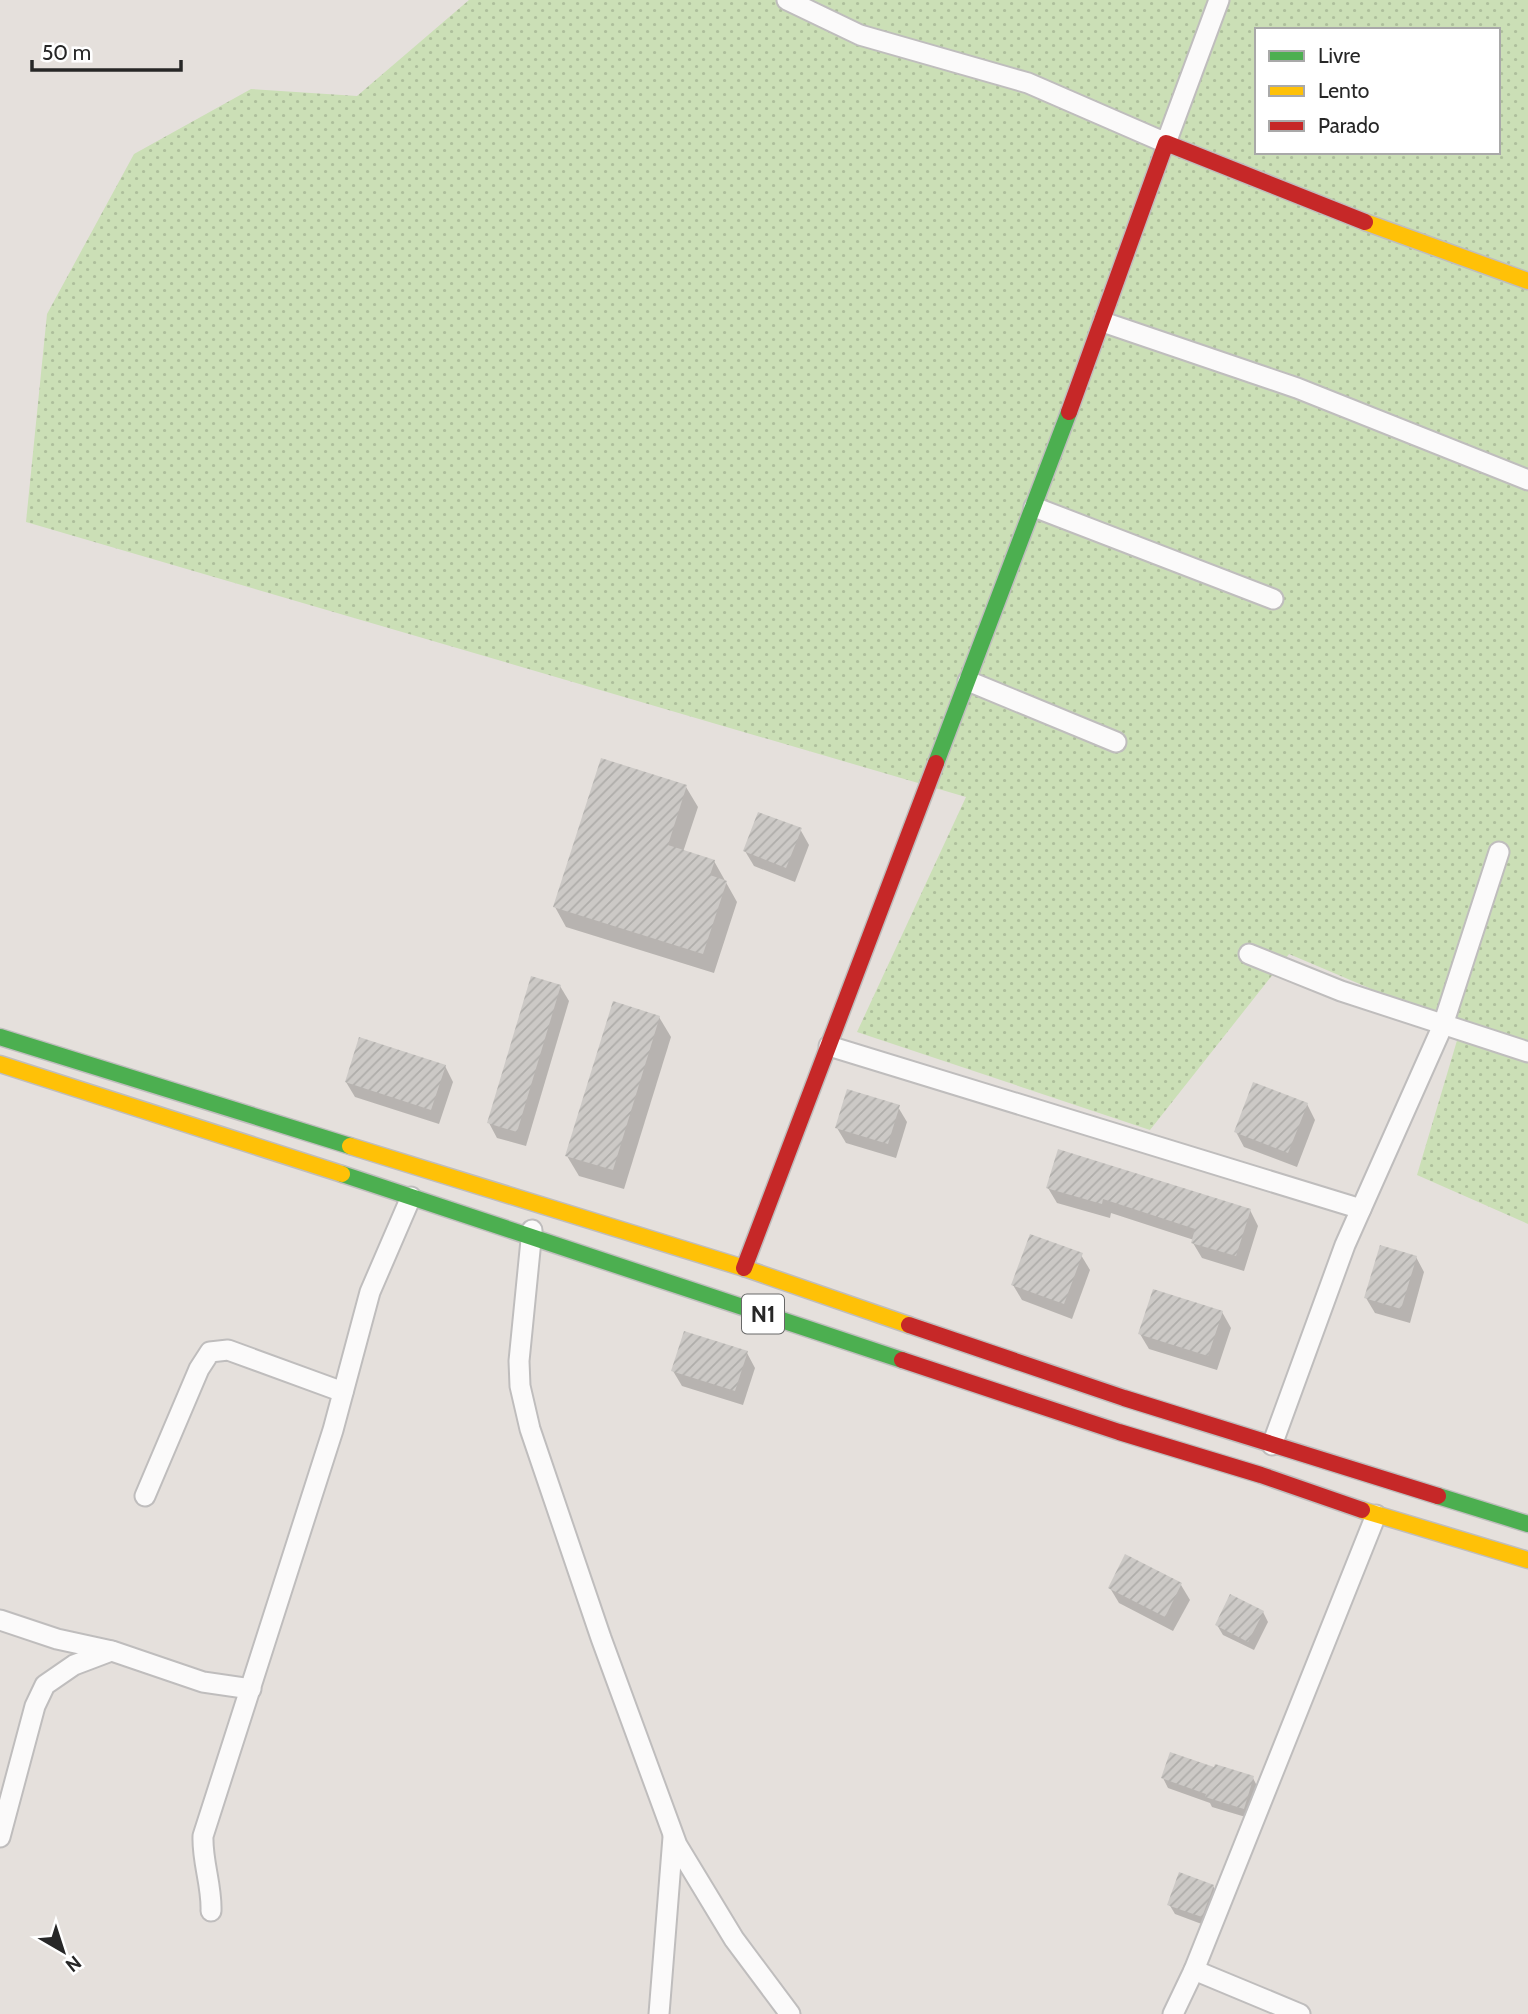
<svg xmlns="http://www.w3.org/2000/svg" width="1528" height="2014" viewBox="0 0 1528 2014" font-family="Cabin,sans-serif">
<style>
.grass{fill:url(#grass-dots);fill-rule:evenodd}
.shadow{fill:#0003}
.building{fill:url(#building-hatch)}
.lines{fill:none;stroke-linecap:round;stroke-linejoin:round}
.street-casing{stroke:#bfbdbd;stroke-width:23}
.fast-casing{stroke:#bfbdbd;stroke-width:19}
.slow-casing{stroke:#bfbdbd;stroke-width:19}
.jam-casing{stroke:#bfbdbd;stroke-width:19}
.street{stroke:#fbfafa;stroke-width:19}
.fast{stroke:#4caf50;stroke-width:16}
.slow{stroke:#ffc107;stroke-width:16}
.jam{stroke:#c62828;stroke-width:16}
.labels{text-anchor:middle;dominant-baseline:central;stroke-width:6;stroke-linejoin:round;paint-order:stroke}
.shield{fill:#fff;stroke:#686868;stroke-width:2}
.shield-label{font-size:23px;font-weight:bold;fill:#272727}
</style>
<defs>
<pattern id="grass-dots" width="8" height="8" patternUnits="userSpaceOnUse" patternTransform="scale(1.75)"><rect width="8" height="8" fill="#cbdfb6"/><path d="M2 2h.1M6 6h.1" fill="none" stroke="#aebf9c" stroke-width="1.8" stroke-linecap="round"/></pattern>
<pattern id="building-hatch" width="6" height="6" patternUnits="userSpaceOnUse" patternTransform="scale(1.75)"><rect width="6" height="6" fill="#ccc9c6"/><path d="M-1 1l2-2M0 6l6-6M5 7l2-2" fill="none" stroke="#afadaa"/></pattern>
</defs>
<rect width="100%" height="100%" fill="#e5e0dc"/>
<path class="grass" d="M469,0h1059v1224l-111,-49 44,-148 -172,-73 -139,176 -293,-98 109,-235 -940,-275 21,-208 87,-160 117,-65 106,7zM1257,30h241v122h-241z"/>
<g class="shadow">
<polygon points="686,787 698,807 683,852 714,861 737,902 714,973 566,927 555,907"/>
<polygon points="800,829 809,845 795,882 754,866 745,851"/>
<polygon points="560,986 569,1001 526,1146 497,1138 489,1123"/>
<polygon points="659,1017 671,1037 624,1189 579,1176 567,1156"/>
<polygon points="445,1066 453,1082 439,1124 355,1097 346,1082"/>
<polygon points="1307,1104 1315,1120 1297,1167 1244,1147 1236,1132"/>
<polygon points="898,1107 907,1122 896,1158 846,1143 837,1128"/>
<polygon points="1059,1151 1250,1210 1258,1226 1244,1271 1202,1258 1193,1243 1194,1240 1111,1213 1110,1218 1057,1203 1048,1188"/>
<polygon points="1081,1255 1090,1270 1072,1319 1022,1300 1013,1285"/>
<polygon points="1416,1257 1424,1272 1410,1323 1375,1313 1366,1298"/>
<polygon points="1222,1312 1231,1328 1217,1370 1149,1349 1140,1334"/>
<polygon points="747,1353 755,1368 743,1405 682,1386 673,1371"/>
<polygon points="1181,1585 1190,1600 1173,1631 1119,1603 1110,1588"/>
<polygon points="1263,1612 1268,1622 1254,1650 1223,1635 1217,1625"/>
<polygon points="1215,1770 1253,1778 1258,1788 1249,1818 1212,1807 1210,1803 1168,1788 1163,1778"/>
<polygon points="1213,1886 1219,1896 1207,1926 1175,1914 1169,1904"/>
</g>
<g class="building">
<polygon points="601,758 687,785 668,845 715,860 710,875 727,881 703,954 553,907"/>
<polygon points="758,812 802,828 786,868 743,851"/>
<polygon points="531,976 561,985 517,1132 487,1123"/>
<polygon points="613,1001 660,1016 613,1170 565,1156"/>
<polygon points="359,1037 446,1065 431,1110 345,1082"/>
<polygon points="1253,1082 1308,1103 1288,1153 1234,1132"/>
<polygon points="847,1089 900,1105 888,1144 835,1128"/>
<polygon points="1058,1149 1251,1209 1236,1256 1191,1243 1195,1229 1103,1199 1102,1204 1046,1188"/>
<polygon points="1030,1234 1083,1253 1064,1304 1011,1285"/>
<polygon points="1380,1245 1417,1256 1401,1309 1364,1298"/>
<polygon points="1153,1289 1223,1311 1208,1356 1138,1334"/>
<polygon points="684,1331 748,1351 735,1391 671,1371"/>
<polygon points="1125,1554 1182,1583 1165,1617 1108,1588"/>
<polygon points="1230,1594 1264,1611 1248,1642 1215,1625"/>
<polygon points="1170,1752 1214,1767 1215,1764 1254,1776 1244,1809 1205,1797 1206,1794 1161,1778"/>
<polygon points="1179,1872 1214,1885 1202,1917 1167,1905"/>
</g>
<g class="lines">
<defs>
<g id="street">
<polyline points="787,0 860,35 1028,83 1166,143 1219,0"/>
<polyline points="1103,322 1297,388 1528,480"/>
<polyline points="1034,507 1273,599"/>
<polyline points="968,681 1116,742"/>
<polyline points="1249,954 1341,991 1528,1052"/>
<polyline points="829,1046 1361,1209"/>
<polyline points="532,1230 519,1361 520,1386 530,1429 601,1638 677,1845 734,1939 790,2014"/>
<polyline points="1272,1445 1345,1245 1443,1025 1499,852"/>
<polyline points="145,1496 199,1369 210,1352 228,1350 343,1392"/>
<polyline points="0,1620 57,1639 112,1651 203,1682 251,1689"/>
<polyline points="0,1837 35,1706 45,1685 74,1665 111,1651"/>
<path d="M211,1911c1,-26 -9,-49 -8,-75l130,-406 37,-138 41,-95"/>
<polyline points="1194,1970 1300,2014"/>
<polyline points="659,2014 673,1837"/>
<polyline points="1173,2014 1194,1970 1376,1515"/>
</g>
<g id="fast">
<polyline points="936,763 1069,412"/>
<polyline points="0,1037 350,1146"/>
<polyline points="342,1174 902,1360"/>
<polyline points="1438,1496 1528,1524"/>
</g>
<g id="slow">
<polyline points="1365,222 1528,281"/>
<polyline points="0,1064 342,1174"/>
<polyline points="350,1146 744,1268 909,1325"/>
<polyline points="1362,1510 1528,1560"/>
</g>
<g id="jam">
<polyline points="1069,412 1166,143 1365,222"/>
<polyline points="744,1268 936,763"/>
<polyline points="909,1325 1124,1398 1438,1496"/>
<polyline points="902,1360 1119,1432 1261,1475 1362,1510"/>
</g>
</defs>
<use href="#street" class="street-casing"/>
<use href="#fast" class="fast-casing"/>
<use href="#slow" class="slow-casing"/>
<use href="#jam" class="jam-casing"/>
<use href="#street" class="street"/>
<use href="#fast" class="fast"/>
<use href="#slow" class="slow"/>
<use href="#jam" class="jam"/>
</g>
<g class="labels">
<rect class="shield" x="742" y="1294.5" width="42" height="39" rx="5"/>
<g class="shield-label">
<text x="763" y="1314">N1</text>
</g>
</g>
<rect x="1255" y="28" width="245" height="126" fill="#ffffff" stroke="#a9a9a9" stroke-width="2"/>
<rect x="1269" y="51" width="35" height="10" fill="#4caf50" stroke="#a9a9a9" stroke-width="2"/>
<text x="1318" y="63" font-size="21" fill="#272727">Livre</text>
<rect x="1269" y="86" width="35" height="10" fill="#ffc107" stroke="#a9a9a9" stroke-width="2"/>
<text x="1318" y="98" font-size="21" fill="#272727">Lento</text>
<rect x="1269" y="121" width="35" height="10" fill="#c62828" stroke="#a9a9a9" stroke-width="2"/>
<text x="1318" y="133" font-size="21" fill="#272727">Parado</text>
<g transform="translate(63 1951) rotate(141)" stroke="#ffffff" stroke-width="5" paint-order="stroke">
<path d="M0-5L12 26L0 18L-12 26Z" fill="#272727"/>
<text y="-10" font-size="19" font-weight="bold" text-anchor="middle" fill="#272727">N</text>
</g>
<path d="M32 60v10h149v-10" fill="none" stroke="#272727" stroke-width="3.5"/>
<text x="42" y="60" font-size="21" fill="#272727" stroke="#ffffff" stroke-width="5" paint-order="stroke">50 m</text>
</svg>
